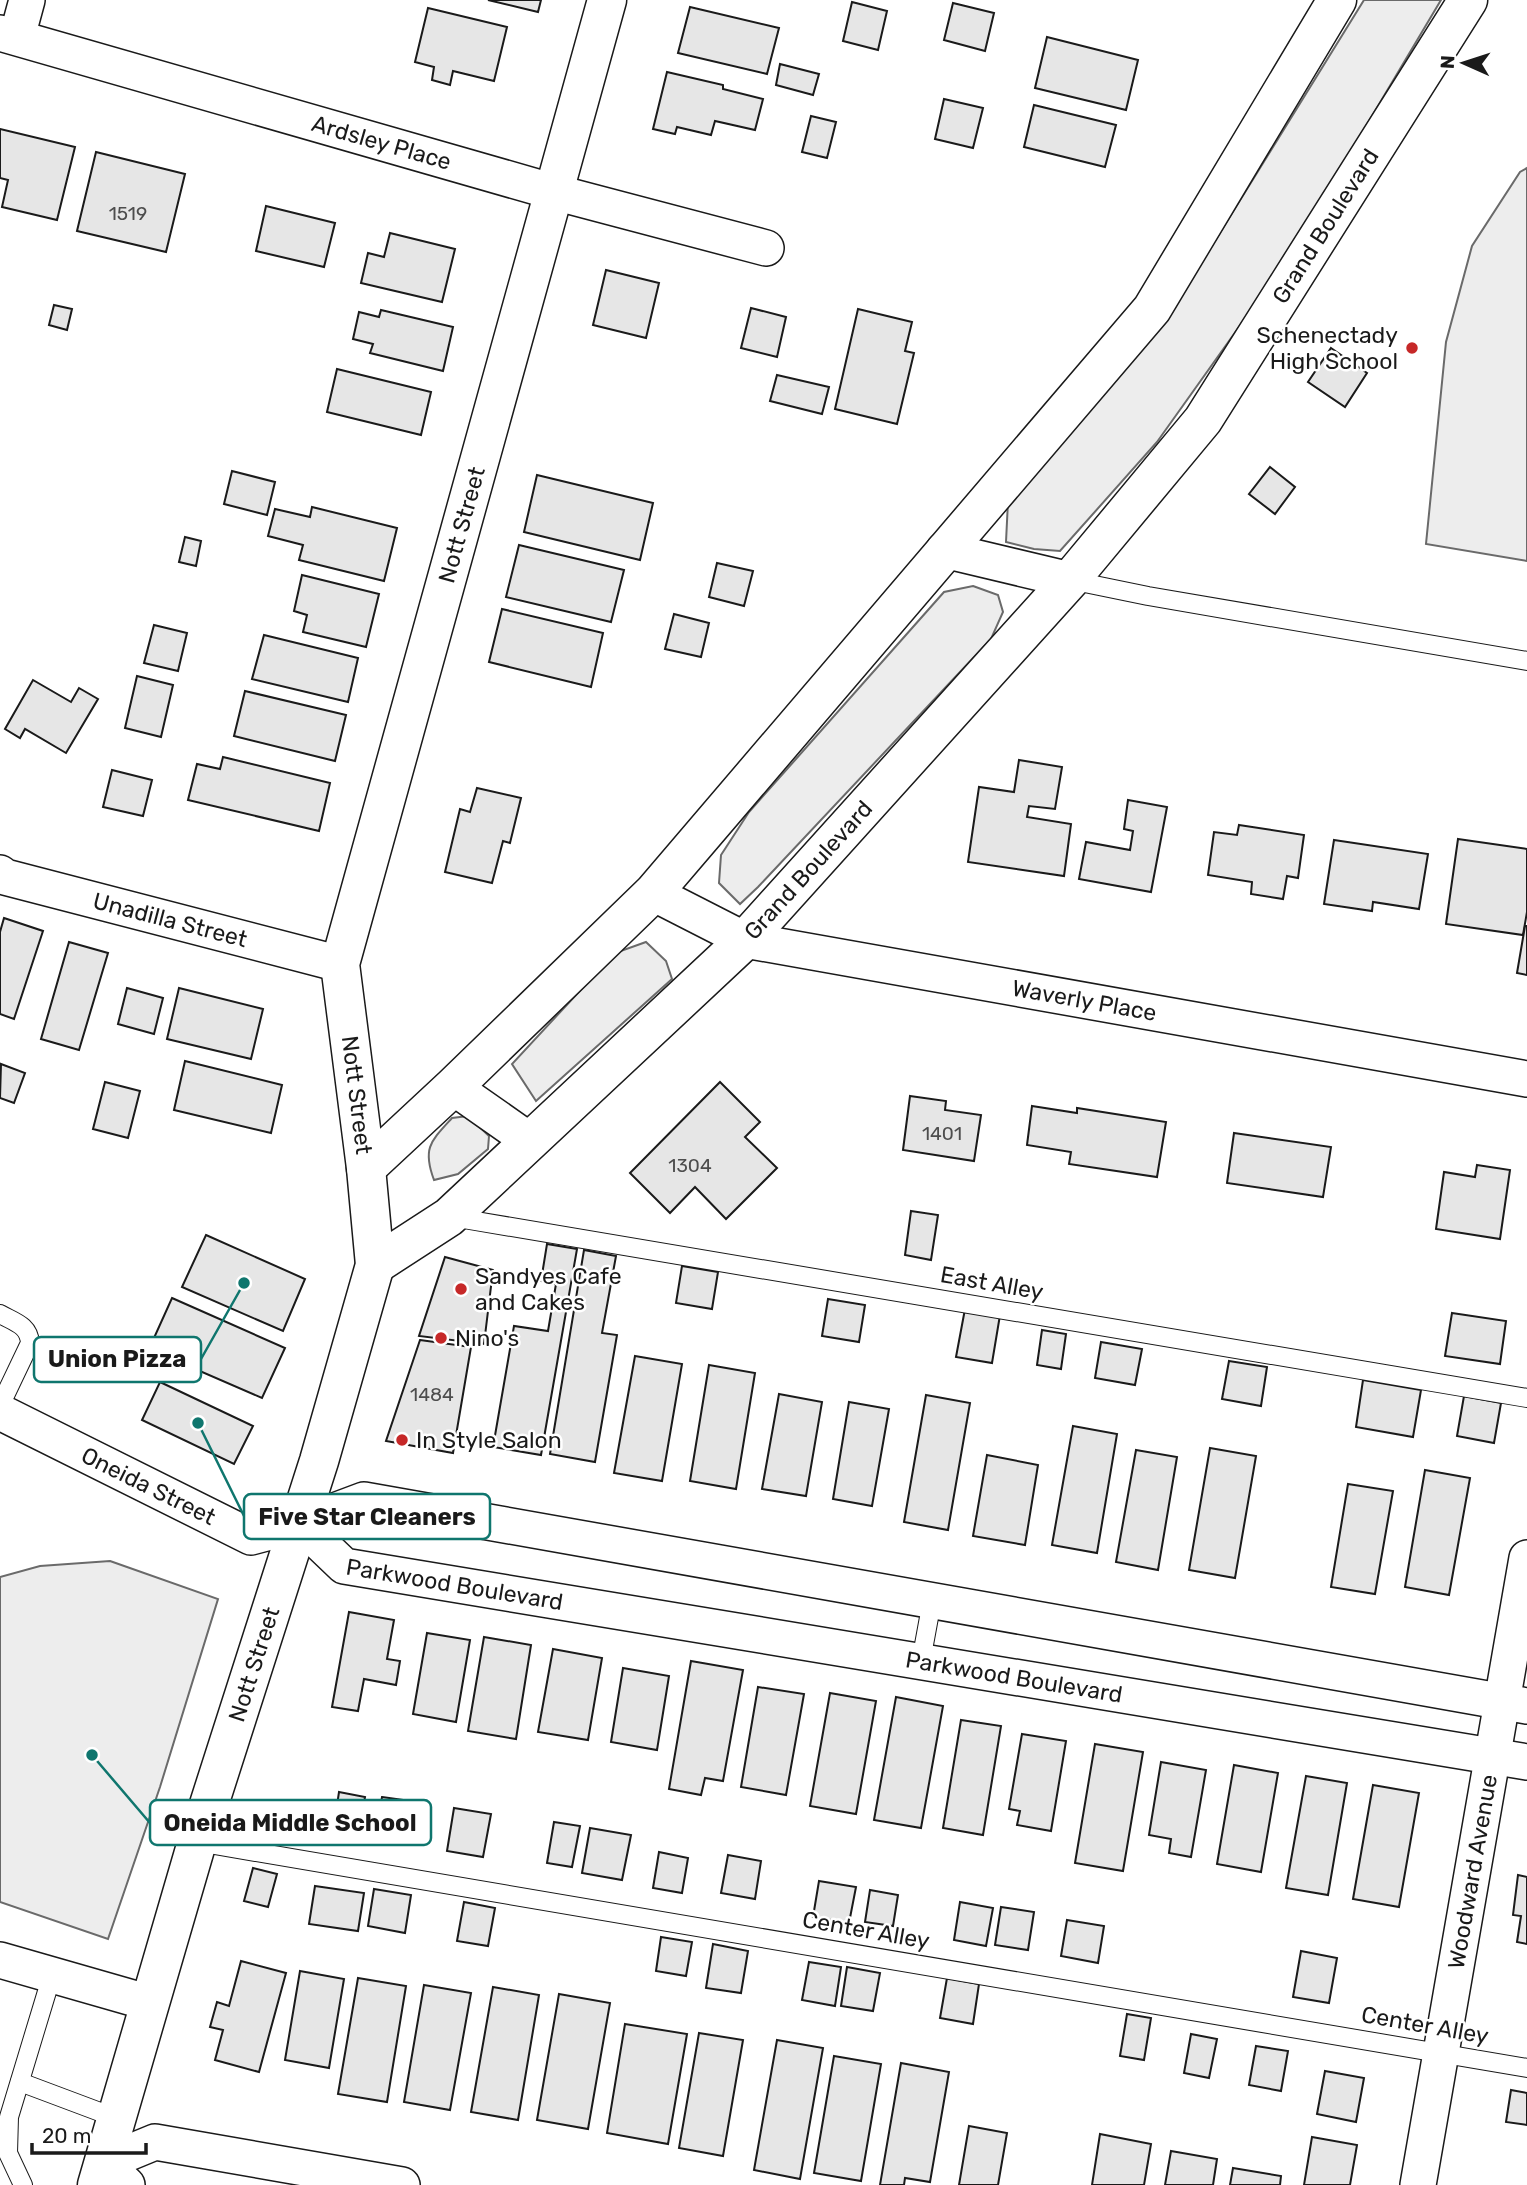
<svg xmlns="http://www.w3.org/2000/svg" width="1527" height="2185" viewBox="0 0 1527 2185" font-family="Rubik,sans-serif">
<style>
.green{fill:#ededed;stroke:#6a6a6a;stroke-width:2}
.building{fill:#e6e6e6;stroke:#1a1a1a;stroke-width:2}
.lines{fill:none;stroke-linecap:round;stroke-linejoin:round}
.lane-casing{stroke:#1a1a1a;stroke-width:20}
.street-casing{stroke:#1a1a1a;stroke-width:38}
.secondary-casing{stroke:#1a1a1a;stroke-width:41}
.lane{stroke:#fff;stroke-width:18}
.street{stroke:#fff;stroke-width:35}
.secondary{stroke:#fff;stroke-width:38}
.poi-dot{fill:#c62828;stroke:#fff;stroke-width:2.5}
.labels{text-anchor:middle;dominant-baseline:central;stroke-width:5;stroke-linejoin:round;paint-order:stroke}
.number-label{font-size:19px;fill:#4d4d4d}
.street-label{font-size:23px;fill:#1a1a1a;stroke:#fff}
.poi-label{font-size:23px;fill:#1a1a1a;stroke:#fff;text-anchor:start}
.leader{fill:none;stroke:#0f766e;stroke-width:2.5}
.callout-dot{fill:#0f766e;stroke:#fff;stroke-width:2.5}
.callout{fill:#fff;stroke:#0f766e;stroke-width:2.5}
.callout-label{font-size:24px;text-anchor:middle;font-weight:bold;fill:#1a1a1a}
</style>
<rect width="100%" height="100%" fill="#fff"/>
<g class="green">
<polygon points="1364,0 1441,0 1284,264 1157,442 1060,551 1034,549 1006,542 1008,501 1177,302"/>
<polygon points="1527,168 1527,561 1426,544 1446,342 1472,246 1520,172"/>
<polygon points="973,586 998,595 1003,612 991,639 758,887 740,904 719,883 721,855 749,812 944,592"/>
<polygon points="646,942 666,961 672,979 536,1101 512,1064 615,953"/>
<path d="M468,1116l21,20 -1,13 -30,25 -24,6c-12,-32 -3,-39 18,-62z"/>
<polygon points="110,1561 218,1599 160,1787 108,1939 0,1902 0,1577 40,1566"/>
</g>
<g class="building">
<polygon points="488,0 541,0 538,12"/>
<polygon points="852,2 887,11 878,50 843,41"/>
<polygon points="953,3 994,13 985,51 944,40"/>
<polygon points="690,7 779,28 767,74 678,53"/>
<polygon points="428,8 507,27 494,81 453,71 450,85 432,80 434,67 415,62"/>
<polygon points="1047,37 1138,60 1126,110 1035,88"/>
<polygon points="780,64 819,74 813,95 776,85"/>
<polygon points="667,72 723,85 723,89 763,99 755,130 715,121 711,135 677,127 675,134 653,129"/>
<polygon points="944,99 983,108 973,148 935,139"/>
<polygon points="1034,105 1116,125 1105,167 1024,147"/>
<polygon points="811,116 836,122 827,158 802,152"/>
<polygon points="0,129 75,147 57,220 2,207 8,180 0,178"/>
<polygon points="96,152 185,174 166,252 77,231"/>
<polygon points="266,206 335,223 324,267 256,251"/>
<polygon points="390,233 455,249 442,302 361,283 368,253 384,257"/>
<polygon points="606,270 659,283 646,338 593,325"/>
<polygon points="54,305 72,309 67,330 49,325"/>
<polygon points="751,308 786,317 777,357 741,348"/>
<polygon points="858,309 912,322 905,351 914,353 897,424 835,409"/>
<polygon points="381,310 453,327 443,371 370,353 373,344 353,339 359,312 379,317"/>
<polygon points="1331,348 1367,373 1345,407 1308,382"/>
<polygon points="337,369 431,392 421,435 327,412"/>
<polygon points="777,375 829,387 822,414 770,401"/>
<polygon points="1270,467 1295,487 1275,514 1249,494"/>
<polygon points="232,471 275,482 267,515 224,504"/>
<polygon points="537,475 653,503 640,560 524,532"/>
<polygon points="312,507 397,528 384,581 299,560 303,545 268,536 275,509 310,517"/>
<polygon points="185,537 201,541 196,566 179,562"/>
<polygon points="519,545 624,570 611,622 506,597"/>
<polygon points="717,563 753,571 744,606 709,597"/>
<polygon points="302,575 379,594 366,647 303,632 307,615 294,611"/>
<polygon points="502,609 603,633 591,687 489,662"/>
<polygon points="674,614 709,623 701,657 665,649"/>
<polygon points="154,625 187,633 178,671 144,663"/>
<polygon points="264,635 358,658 348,702 252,679"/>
<polygon points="137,676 173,685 161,737 125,728"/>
<polygon points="33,680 71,702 79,688 98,699 66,753 25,729 20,738 5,729"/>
<polygon points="245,691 346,715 335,761 234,736"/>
<polygon points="223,757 330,783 319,831 188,800 197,764 220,769"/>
<polygon points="1019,760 1062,767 1055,809 1029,806 1027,817 1071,824 1064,876 968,862 979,787 1014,792"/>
<polygon points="112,770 152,780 143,816 103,807"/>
<polygon points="477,788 521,798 510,843 503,841 492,883 445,872 460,809 470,812"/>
<polygon points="1128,800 1167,807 1151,892 1079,879 1086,842 1130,850 1133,831 1124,829"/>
<polygon points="1239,825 1304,835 1298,878 1287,876 1283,899 1251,894 1252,882 1208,875 1214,832 1237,835"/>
<polygon points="1458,839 1527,849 1527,912 1523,935 1446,924"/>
<polygon points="1334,840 1428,854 1419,909 1373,902 1372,911 1324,904"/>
<polygon points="4,918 43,931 14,1019 0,1014 0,932"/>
<polygon points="1525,926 1527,926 1527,975 1517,973"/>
<polygon points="69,942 108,953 79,1050 41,1039"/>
<polygon points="127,988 163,998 154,1034 118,1024"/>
<polygon points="179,988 263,1009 251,1059 167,1039"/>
<polygon points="185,1061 282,1085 271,1133 174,1110"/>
<polygon points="1,1064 25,1073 14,1103 0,1098"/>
<polygon points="105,1082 140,1091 128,1138 93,1129"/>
<polygon points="720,1082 760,1122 745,1137 777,1168 726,1219 695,1187 670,1213 630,1173"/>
<polygon points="910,1096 946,1101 945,1110 981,1115 974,1161 903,1150"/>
<polygon points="1032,1106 1077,1113 1077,1108 1166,1122 1157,1177 1069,1164 1071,1152 1027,1145"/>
<polygon points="1234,1133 1331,1147 1323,1197 1227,1183"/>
<polygon points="1477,1165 1510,1170 1500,1239 1436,1229 1444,1172 1475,1177"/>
<polygon points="911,1211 938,1215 931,1260 905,1255"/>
<polygon points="206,1235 305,1279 283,1331 182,1287"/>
<polygon points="547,1244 577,1249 541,1455 493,1447 514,1326 548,1331 556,1284 541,1281"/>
<polygon points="584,1250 616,1256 602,1333 617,1335 595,1462 550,1454"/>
<polygon points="445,1257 493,1270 484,1344 419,1336"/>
<polygon points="682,1266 718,1272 712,1309 676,1303"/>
<polygon points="172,1298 285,1348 262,1398 149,1349"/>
<polygon points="828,1299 865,1305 859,1342 822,1336"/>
<polygon points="965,1309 1000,1315 992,1363 956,1357"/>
<polygon points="1452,1313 1506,1321 1500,1364 1445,1356"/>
<polygon points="1042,1330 1066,1334 1061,1369 1037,1365"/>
<polygon points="420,1340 471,1347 453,1453 386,1441"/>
<polygon points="1101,1342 1142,1349 1135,1385 1095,1378"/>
<polygon points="635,1356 682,1364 662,1481 614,1473"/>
<polygon points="1229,1361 1267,1367 1261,1406 1222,1399"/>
<polygon points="709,1365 755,1373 736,1489 690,1481"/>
<polygon points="1363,1380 1421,1390 1413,1437 1356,1427"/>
<polygon points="160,1382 253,1426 234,1464 142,1420"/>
<polygon points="779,1394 822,1402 806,1496 762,1489"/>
<polygon points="926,1395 970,1403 948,1530 904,1522"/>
<polygon points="1464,1396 1501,1403 1494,1443 1457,1436"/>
<polygon points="849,1402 889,1409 872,1506 833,1499"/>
<polygon points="1073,1426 1117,1434 1097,1553 1052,1545"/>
<polygon points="1210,1448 1256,1456 1235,1578 1189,1570"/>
<polygon points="1136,1450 1177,1457 1158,1570 1116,1562"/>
<polygon points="987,1455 1038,1465 1025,1545 973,1536"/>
<polygon points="1425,1470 1470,1478 1449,1595 1405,1587"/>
<polygon points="1348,1484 1393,1491 1375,1594 1331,1587"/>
<polygon points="349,1612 394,1620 387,1659 400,1661 396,1685 364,1679 358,1711 332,1707"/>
<polygon points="427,1633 470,1640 456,1722 413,1714"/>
<polygon points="484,1637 531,1645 516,1739 468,1731"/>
<polygon points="553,1649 602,1658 588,1740 538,1732"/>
<polygon points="691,1661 743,1670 723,1781 705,1778 701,1795 669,1789"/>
<polygon points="623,1668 669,1676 657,1750 611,1742"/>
<polygon points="758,1687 804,1694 786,1795 741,1787"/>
<polygon points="830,1693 876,1701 856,1814 810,1806"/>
<polygon points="896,1697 943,1706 921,1828 874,1820"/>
<polygon points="961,1720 1001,1726 983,1835 943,1828"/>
<polygon points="1022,1734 1066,1741 1051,1831 1017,1825 1020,1811 1009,1809"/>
<polygon points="1095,1744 1143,1752 1123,1871 1075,1863"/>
<polygon points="1161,1762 1206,1770 1191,1857 1169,1853 1171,1839 1149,1835"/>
<polygon points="1234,1765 1278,1773 1261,1872 1217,1864"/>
<polygon points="1306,1776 1347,1783 1328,1895 1286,1888"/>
<polygon points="1373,1785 1419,1793 1399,1907 1353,1899"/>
<polygon points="339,1792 365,1797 358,1836 333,1832"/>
<polygon points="382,1797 404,1800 397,1841 375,1837"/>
<polygon points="454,1808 491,1814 483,1857 447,1851"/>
<polygon points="554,1822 580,1826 572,1867 547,1863"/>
<polygon points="590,1828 631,1835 622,1880 582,1873"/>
<polygon points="659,1852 688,1858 682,1893 653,1888"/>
<polygon points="728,1855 761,1861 755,1899 721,1893"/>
<polygon points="253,1868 277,1874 268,1907 244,1901"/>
<polygon points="1518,1875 1527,1877 1527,1944 1517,1942 1521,1916 1513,1915"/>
<polygon points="819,1881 856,1887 849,1923 813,1917"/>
<polygon points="315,1886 364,1893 358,1931 309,1924"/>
<polygon points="374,1889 411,1895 405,1933 368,1926"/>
<polygon points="870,1890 898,1895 893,1926 865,1922"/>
<polygon points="464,1902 495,1908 488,1946 457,1941"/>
<polygon points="960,1902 993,1908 986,1946 954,1940"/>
<polygon points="1001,1907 1034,1912 1028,1950 995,1945"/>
<polygon points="1067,1920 1104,1926 1098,1963 1061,1956"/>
<polygon points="661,1937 692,1942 686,1976 656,1971"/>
<polygon points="713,1944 748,1951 741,1993 706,1988"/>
<polygon points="1301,1951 1337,1958 1329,2003 1293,1997"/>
<polygon points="241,1961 286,1973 259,2072 215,2060 223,2030 210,2027 217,2002 229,2006"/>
<polygon points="809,1962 841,1967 835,2006 802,2000"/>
<polygon points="847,1967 880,1973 873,2011 841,2006"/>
<polygon points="300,1971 344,1979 329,2068 285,2060"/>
<polygon points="358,1978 406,1986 387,2102 338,2094"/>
<polygon points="947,1978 979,1984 973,2024 940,2018"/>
<polygon points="424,1985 471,1993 450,2110 404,2102"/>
<polygon points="493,1987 539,1995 518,2120 471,2112"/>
<polygon points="559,1994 610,2003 588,2129 537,2120"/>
<polygon points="1127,2014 1151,2018 1144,2060 1120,2056"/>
<polygon points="625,2024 687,2034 668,2144 607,2133"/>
<polygon points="699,2033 743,2040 723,2156 679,2148"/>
<polygon points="1191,2034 1217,2039 1209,2078 1184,2073"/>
<polygon points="777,2040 823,2048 800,2179 754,2170"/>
<polygon points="1256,2046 1288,2051 1281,2091 1249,2085"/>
<polygon points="834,2056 881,2064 861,2181 814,2173"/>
<polygon points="901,2063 949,2072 930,2182 905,2178 904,2185 880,2185"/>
<polygon points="1325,2071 1364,2078 1356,2122 1317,2114"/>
<polygon points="1511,2090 1527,2093 1527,2125 1506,2122"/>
<polygon points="969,2126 1007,2133 998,2185 959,2185"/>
<polygon points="1100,2134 1151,2144 1144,2185 1092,2185"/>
<polygon points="1312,2137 1357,2145 1350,2185 1304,2185"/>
<polygon points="1171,2151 1217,2159 1213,2185 1165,2185"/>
<polygon points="1233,2168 1281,2176 1280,2185 1230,2185"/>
</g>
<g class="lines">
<defs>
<g id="lane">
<polyline points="1070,580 1148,596 1527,661"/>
<polyline points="452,1217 1527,1398"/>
<path d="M0,1314c14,8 29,11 30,29l-30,63"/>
<polyline points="921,1661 932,1601"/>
<polyline points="197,1842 1527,2068"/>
<polyline points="20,2082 116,2118"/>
<polyline points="23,2185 8,2153 9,2117 52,1975"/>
</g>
<g id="street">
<path id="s1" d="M0,33l554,159 212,56"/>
<polyline points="17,37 27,0"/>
<polyline points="944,550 1070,580"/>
<path id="s2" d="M0,873l5,4 335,87"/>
<path id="s3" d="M653,893l92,47 782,139"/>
<polyline points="453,1087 530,1141"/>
<path id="s4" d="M0,1412l251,125 49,-13 64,-24 1163,206"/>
<path id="s5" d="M300,1524l44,42 1183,196"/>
<polyline points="0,1960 150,2003"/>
<polyline points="127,2185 104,2163 155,2142 402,2185"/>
<path id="s6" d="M1418,2185l109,-627"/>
</g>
<g id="secondary">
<polyline points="366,1168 453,1087 653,893 1152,309 1337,0"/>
<path id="s7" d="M375,1265l74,-48 296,-277 325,-360 133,-160 265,-420"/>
<path id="s8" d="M97,2185l100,-343 122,-381 56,-196 -9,-97 -26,-204 267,-964"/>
</g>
</defs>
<use href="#lane" class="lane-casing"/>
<use href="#street" class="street-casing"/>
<use href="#secondary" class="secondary-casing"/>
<use href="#lane" class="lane"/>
<use href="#street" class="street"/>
<use href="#secondary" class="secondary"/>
</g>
<g class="poi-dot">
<circle cx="1412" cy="348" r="7"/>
<circle cx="461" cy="1289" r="7"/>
<circle cx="441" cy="1338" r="7"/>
<circle cx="402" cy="1440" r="7"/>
</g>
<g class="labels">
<g class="number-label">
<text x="128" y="213">1519</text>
<text x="942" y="1133">1401</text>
<text x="690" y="1165">1304</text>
<text x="432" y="1394">1484</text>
</g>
<g class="street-label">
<text stroke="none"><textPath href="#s1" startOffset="397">Ardsley Place</textPath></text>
<text stroke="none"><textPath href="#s7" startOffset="1416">Grand Boulevard</textPath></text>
<text stroke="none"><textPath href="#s8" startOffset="1720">Nott Street</textPath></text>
<text stroke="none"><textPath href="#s7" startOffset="588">Grand Boulevard</textPath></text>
<text stroke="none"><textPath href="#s2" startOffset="177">Unadilla Street</textPath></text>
<text stroke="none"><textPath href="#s3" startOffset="448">Waverly Place</textPath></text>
<text transform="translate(357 1095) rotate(83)">Nott Street</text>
<text transform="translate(992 1283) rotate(10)">East Alley</text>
<text stroke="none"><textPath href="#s4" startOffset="166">Oneida Street</textPath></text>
<text stroke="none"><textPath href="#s5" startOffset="173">Parkwood Boulevard</textPath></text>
<text stroke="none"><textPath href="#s8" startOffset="544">Nott Street</textPath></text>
<text stroke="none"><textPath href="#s5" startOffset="740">Parkwood Boulevard</textPath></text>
<text stroke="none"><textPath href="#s6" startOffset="318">Woodward Avenue</textPath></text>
<text transform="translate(866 1930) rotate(10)">Center Alley</text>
<text transform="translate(1425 2025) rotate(10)">Center Alley</text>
</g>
<g class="poi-label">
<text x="1398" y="335" text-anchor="end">Schenectady<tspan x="1398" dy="26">High School</tspan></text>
<text x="475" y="1276">Sandyes Cafe<tspan x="475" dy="26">and Cakes</tspan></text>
<text x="455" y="1338">Nino's</text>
<text x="416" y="1440">In Style Salon</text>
</g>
</g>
<path class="leader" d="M244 1283L201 1359M198 1423L244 1516M92 1755L150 1823"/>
<g class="callout-dot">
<circle cx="244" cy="1283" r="7"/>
<circle cx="198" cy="1423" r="7"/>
<circle cx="92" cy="1755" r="7"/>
</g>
<g class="callout">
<rect x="34" y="1337" width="167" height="45" rx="7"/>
<rect x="244" y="1494" width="246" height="45" rx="7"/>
<rect x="150" y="1800" width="281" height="45" rx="7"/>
</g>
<g class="callout-label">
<text x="117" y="1367">Union Pizza</text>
<text x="367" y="1525">Five Star Cleaners</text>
<text x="290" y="1831">Oneida Middle School</text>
</g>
<g transform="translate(1464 63) rotate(273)" stroke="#ffffff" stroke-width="5" paint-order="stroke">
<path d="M0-5L12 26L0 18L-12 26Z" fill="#1a1a1a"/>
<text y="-10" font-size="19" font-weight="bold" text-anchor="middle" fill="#1a1a1a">N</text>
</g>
<path d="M32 2143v10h114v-10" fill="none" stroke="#1a1a1a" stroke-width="3.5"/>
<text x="42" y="2143" font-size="21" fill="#1a1a1a" stroke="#ffffff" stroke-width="5" paint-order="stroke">20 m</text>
</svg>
